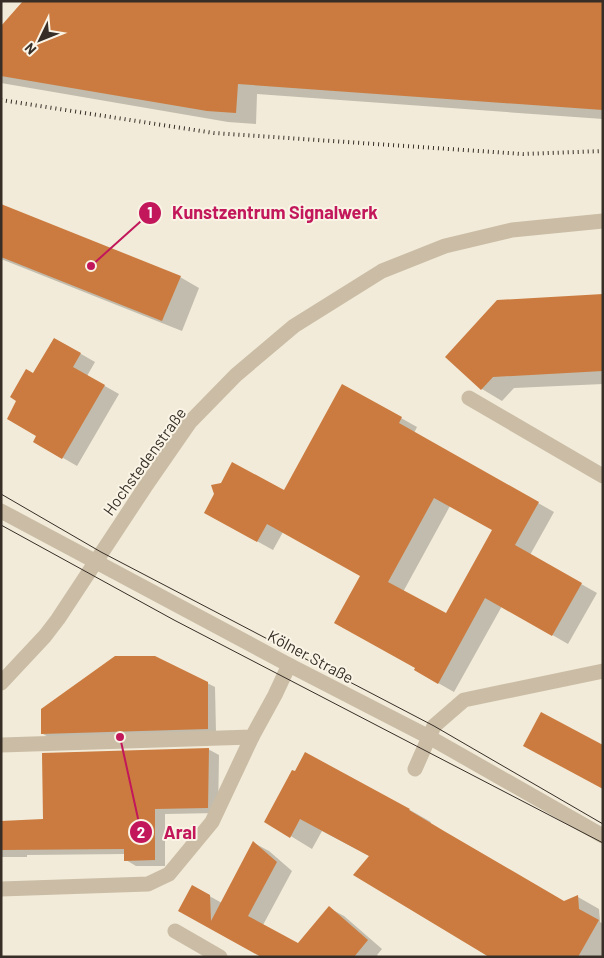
<svg xmlns="http://www.w3.org/2000/svg" width="604" height="958" viewBox="0 0 604 958" font-family="Barlow,sans-serif">
<style>
.shadow{fill:#0003;fill-rule:evenodd}
.building{fill:#cb7b3f;fill-rule:evenodd}
.lines{fill:none;stroke-linecap:round;stroke-linejoin:round}
.minor{stroke:#cbbda5;stroke-width:15}
.tram{stroke:#362e27;stroke-width:1}
.rail{stroke:#362e27;stroke-width:4;stroke-dasharray:1 4;stroke-linecap:butt}
.labels{text-anchor:middle;dominant-baseline:central;stroke-width:4;stroke-linejoin:round;paint-order:stroke}
.street-label{font-size:16px;fill:#362e27;stroke:#faf4e6}
.leader{fill:none;stroke:#c2185b;stroke-width:2}
.callout-dot{fill:#c2185b;stroke:#faf4e6;stroke-width:2}
.mark-label{font-size:15px;text-anchor:middle;font-weight:bold;fill:#fff}
.callout-label{font-size:18px;text-anchor:middle;font-weight:bold;fill:#c2185b;stroke:#faf4e6;stroke-width:4;stroke-linejoin:round;paint-order:stroke}
</style>
<rect width="100%" height="100%" fill="#f2ebd9"/>
<g class="shadow">
<polygon points="603,1 603,119 257,94 256,124 228,122 1,83 1,28"/>
<polygon points="1,206 180,277 199,288 182,331 1,259"/>
<polygon points="603,295 603,384 514,388 502,401 482,389 446,357"/>
<polygon points="55,339 95,362 87,376 119,394 77,466 34,441 38,435 34,375"/>
<path d="M401,418l16,9 -3,6 140,79 -24,43 67,38 -29,51 -66,-38 -48,86 -39,-22 1,-2 -54,-92 -79,-44 -10,18 -52,-29 64,-29zM450,506l43,24 -47,84 -43,-22z"/>
<polygon points="207,683 215,687 216,733 50,738 43,734"/>
<polygon points="208,749 219,755 218,813 165,814 165,866 136,866 126,860 125,854 27,855 27,857 1,857 1,822 45,820"/>
<polygon points="306,754 410,810 431,822 430,824 564,903 578,897 599,909 600,922 603,924 603,957 492,957 371,857 322,831 312,849 266,821"/>
<polygon points="254,843 269,851 292,871 263,925 298,945 329,908 344,916 382,949 377,955 379,957 263,957 180,910 193,887 222,903"/>
</g>
<g class="building">
<polygon points="23,1 603,1 603,110 238,84 236,113 207,111 1,76 1,26"/>
<polygon points="1,204 181,276 162,321 1,257"/>
<polygon points="603,294 603,371 493,377 481,390 445,357 497,300"/>
<polygon points="54,338 81,353 73,367 105,385 62,459 33,442 36,436 7,419 16,401 10,397 26,369 33,373"/>
<path d="M342,384l60,33 -3,6 140,79 -24,43 67,38 -30,53 -67,-38 -47,86 -24,-14 1,-2 -81,-45 26,-47 -93,-52 -10,18 -53,-29 10,-19 -3,-9 10,-2 11,-21 52,28zM434,498l58,32 -46,83 -58,-31z"/>
<polygon points="115,656 155,656 208,682 208,729 41,734 41,709"/>
<polygon points="541,712 603,745 603,789 523,746"/>
<polygon points="209,748 208,808 155,809 155,860 124,861 124,849 1,850 1,821 43,819 42,753"/>
<polygon points="305,752 410,809 409,810 444,831 564,901 578,895 579,909 599,920 578,957 489,957 353,875 369,856 300,819 290,838 264,822 292,770 295,771"/>
<polygon points="253,841 277,862 248,916 298,943 329,906 368,940 354,957 261,957 178,911 192,885 210,895 211,921"/>
</g>
<g class="lines">
<g class="minor">
<polyline points="469,398 603,476"/>
<polyline points="1,511 289,665 429,737 603,836"/>
<polyline points="1,683 45,636 58,619 145,487 190,422 236,375 294,326 382,271 445,246 512,230 603,221"/>
<polyline points="1,745 252,737 275,695 289,665"/>
<polyline points="415,769 434,726 464,700 603,671"/>
<polyline points="1,889 148,884 169,874 212,822 252,737"/>
<polyline points="175,931 220,957"/>
</g>
<g class="tram">
<polyline points="1,494 101,552 434,726 603,824"/>
<polyline points="1,525 174,620 603,843"/>
</g>
<polyline class="rail" points="1,100 214,133 523,154 603,151"/>
</g>
<g class="labels">
<g class="street-label">
<text transform="translate(144 461) rotate(-54)">Hochstedenstraße</text>
<text transform="translate(311 656) rotate(28)">Kölner Straße</text>
</g>
</g>
<path class="leader" d="M91 266L150 213M120 737L141 832"/>
<g class="callout-dot">
<circle cx="91" cy="266" r="5"/>
<circle cx="120" cy="737" r="5"/>
<circle cx="150" cy="213" r="12"/>
<circle cx="141" cy="832" r="12"/>
</g>
<g class="mark-label">
<text x="150" y="218">1</text>
<text x="141" y="838">2</text>
</g>
<g class="callout-label">
<text x="275" y="219">Kunstzentrum Signalwerk</text>
<text x="180" y="839">Aral</text>
</g>
<rect width="604" height="958" fill="none" stroke="#362e27" stroke-width="5"/>
<g transform="translate(40 40) rotate(227)" stroke="#faf4e6" stroke-width="4" paint-order="stroke">
<path d="M0-4L9 19L0 12L-9 19Z" fill="#362e27"/>
<text y="-8" font-size="14" font-weight="bold" text-anchor="middle" fill="#362e27">N</text>
</g>
</svg>
